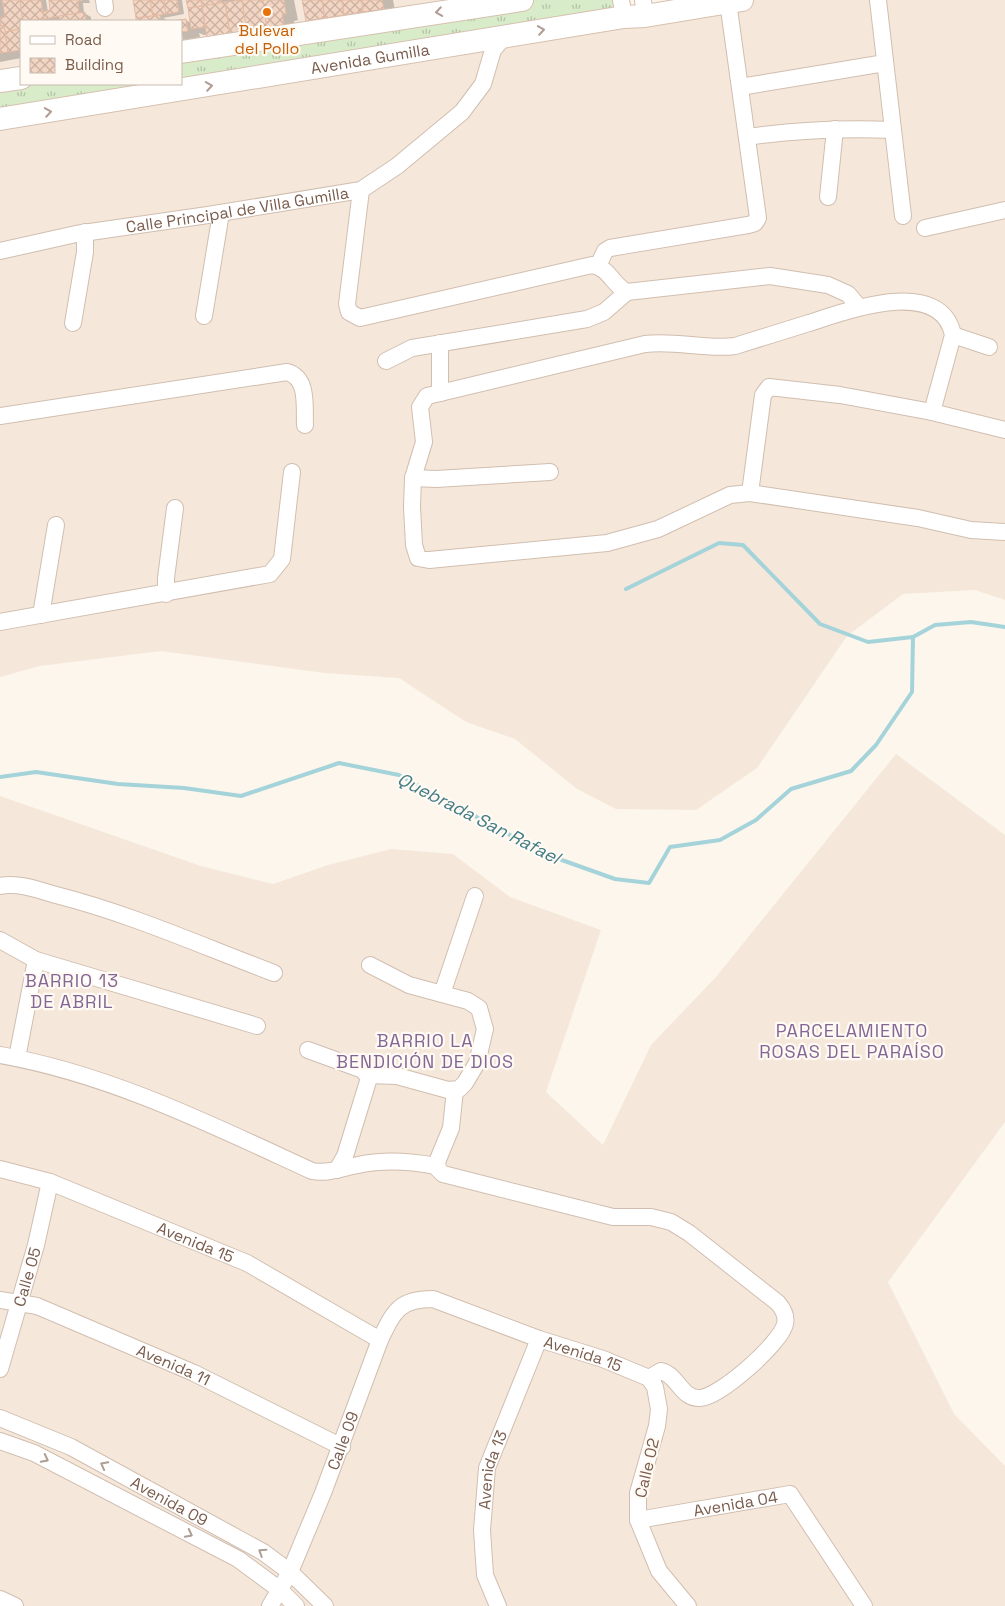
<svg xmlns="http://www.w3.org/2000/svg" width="1005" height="1606" viewBox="0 0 1005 1606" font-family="'Space Grotesk',sans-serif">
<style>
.residential{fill:#f5e8da}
.grass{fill:url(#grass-tufts)}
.shadow{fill:#0003}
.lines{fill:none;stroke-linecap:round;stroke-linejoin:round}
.stream{stroke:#a5d3da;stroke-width:4}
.building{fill:url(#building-cross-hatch);stroke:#e6bba3}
.street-casing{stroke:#d1beb0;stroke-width:18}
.secondary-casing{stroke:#d6c0b0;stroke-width:24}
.street{stroke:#fff;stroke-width:16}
.secondary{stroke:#fff;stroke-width:22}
.oneway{stroke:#af9d94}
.food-dot{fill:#e8710a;stroke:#fffaf3;stroke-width:2}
.labels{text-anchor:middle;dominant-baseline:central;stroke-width:4.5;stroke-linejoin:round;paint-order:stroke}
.food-label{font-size:16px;fill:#c56008;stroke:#fffaf3}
.street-label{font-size:16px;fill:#7a5c4d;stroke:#fffaf3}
.water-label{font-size:18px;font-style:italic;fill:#437c86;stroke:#fffaf3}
.neighbourhood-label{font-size:18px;letter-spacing:1px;fill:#846695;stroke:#fffaf3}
</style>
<defs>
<pattern id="grass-tufts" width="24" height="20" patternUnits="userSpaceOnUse" patternTransform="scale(1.25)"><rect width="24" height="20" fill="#d8ecc9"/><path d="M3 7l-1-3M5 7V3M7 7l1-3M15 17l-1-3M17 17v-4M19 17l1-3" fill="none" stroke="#b4c2a5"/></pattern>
<pattern id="building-cross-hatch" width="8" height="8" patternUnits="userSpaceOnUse" patternTransform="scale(1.25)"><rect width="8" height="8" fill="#f3d5c3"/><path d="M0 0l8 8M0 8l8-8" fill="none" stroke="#cab0a1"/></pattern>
</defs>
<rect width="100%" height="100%" fill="#fdf6ec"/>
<g class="residential">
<polygon points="0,0 522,0 181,52 181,21 21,21 21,78 0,81"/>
<polygon points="742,0 1005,0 1005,600 975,590 903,594 847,636 757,768 696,810 616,809 577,789 515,739 466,722 399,678 324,673 161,651 40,666 0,677 0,119"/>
<polygon points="896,754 1005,835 1005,1122 888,1282 954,1414 1005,1466 1005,1606 0,1606 0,796 201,866 273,884 328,865 391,849 453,854 510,897 601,930 546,1092 603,1145 651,1045 716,977"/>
</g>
<polygon class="grass" points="529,0 620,0 622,15 0,118 0,83 181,84 181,54"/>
<g class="shadow">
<polygon points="0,0 46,0 48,12 52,12 50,0 89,0 90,3 83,3 84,13 91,17 91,21 21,21 21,58 0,62"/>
<polygon points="134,0 182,0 184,14 163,18 169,21 137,21"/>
<polygon points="188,0 294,0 298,20 294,21 296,32 204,35 199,33 200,37 183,40 180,21 186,20 191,23"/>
<polygon points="304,0 393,0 396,15 319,28 307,21"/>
</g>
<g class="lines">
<g class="stream">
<polyline points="626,589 719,543 743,545 820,624 868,642 913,637 935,625 971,622 1005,627"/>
<polyline points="0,777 36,772 118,784 184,788 241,796 339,763 399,775 545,854 615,879 649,883 670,847 720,840 756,820 791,789 851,771 876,745 912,692 913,637"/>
</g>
</g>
<g class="building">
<polygon points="2,0 20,0 23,21 21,21 21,29 5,32 4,25 1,26 0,18 5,17"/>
<polygon points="20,0 41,0 44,19 23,21"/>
<polygon points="49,0 83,0 78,1 79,13 44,19 43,12 50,10"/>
<polygon points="133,0 150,0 153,16 136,18"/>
<polygon points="150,0 164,0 166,14 153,16"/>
<polygon points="164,0 177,0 179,12 166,14"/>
<polygon points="186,0 201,0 202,6 188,8"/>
<polygon points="201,0 221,0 221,3 202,6"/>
<polygon points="242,0 247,31 230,34 225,2"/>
<polygon points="242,0 263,0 267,28 247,31"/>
<polygon points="263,0 284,0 286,14 282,14 284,25 267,28"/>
<polygon points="302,0 322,0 325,18 306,21"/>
<polygon points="322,0 342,0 344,15 325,18"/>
<polygon points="342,0 362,0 363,12 344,15"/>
<polygon points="362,0 382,0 384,9 363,12"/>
<polygon points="225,2 230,34 207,38 202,6"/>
<polygon points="202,6 205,27 191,29 188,8"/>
<polygon points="85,12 86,19 60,21 59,16"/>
<polygon points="160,15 161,21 136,21 136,18"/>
<polygon points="186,19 188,31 181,32 181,21 172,21"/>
<polygon points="4,25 8,52 0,53 0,26"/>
<polygon points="21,29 21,50 8,52 5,32"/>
</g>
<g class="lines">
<defs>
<g id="street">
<polyline points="104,0 105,8"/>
<polyline points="621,0 624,17"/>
<polyline points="643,0 645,16"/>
<polyline points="878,0 903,216"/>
<polyline points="740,87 885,63"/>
<path d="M747,137c49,-7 96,-9 146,-7"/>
<path d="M361,190l-14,114 2,8 11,6 232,-53c18,3 20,20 35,27l143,-16 58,9 20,9 11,13"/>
<polyline points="828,197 835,129"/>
<polyline points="925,228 1005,210"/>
<path id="s1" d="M0,251l76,-17 132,-19 153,-25 36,-24 65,-54 21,-28 10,-34 11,-13"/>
<polyline points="598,266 605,251 610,248 748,225 755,223 758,218 728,2"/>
<polyline points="204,316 221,213"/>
<polyline points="73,323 85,252 85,232"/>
<polyline points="953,335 989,347"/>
<polyline points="386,361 412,348 587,319 604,312 627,292"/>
<polyline points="440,393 440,343"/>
<path d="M932,412l21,-77c-12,-60 -109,-23 -144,-12 -25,8 -49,15 -74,23 -30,4 -59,-6 -90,-2l-205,49 -13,3 -7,11 4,35 -11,36 -1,29 2,38 4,13 11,2 178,-17 51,-14 72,-34 20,-2 168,25 53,12 34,2"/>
<path d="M0,416l287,-44c22,6 17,35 18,53"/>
<polyline points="413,478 436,479 550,472"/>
<polyline points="750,493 763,395 769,387 840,395 932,412 1005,430"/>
<polyline points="166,594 166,578 175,508"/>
<polyline points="41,615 56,525"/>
<polyline points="0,622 270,574 282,559 292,472"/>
<path d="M0,886c18,-4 39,4 56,9 75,19 146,51 218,78"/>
<polyline points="0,940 36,960 257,1026"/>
<polyline points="442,994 475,896"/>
<polyline points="308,1050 363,1070 369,1078 345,1156 337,1170"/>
<path d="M0,1055c109,19 212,70 312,116 16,3 30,-3 46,-6 27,-6 52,-4 78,1"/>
<polyline points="17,1058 36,960"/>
<polyline points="368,1075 397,1076 448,1090 459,1089 465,1083 477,1063 485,1029 479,1008 468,1001 409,985 370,965"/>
<path d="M455,1090l-4,38 -14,34 1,7 5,5 170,43h38l20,5 18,11 89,70c5,6 9,13 7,21 -4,19 -65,73 -85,74 -19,1 -22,-23 -39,-27l-12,7"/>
<path id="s2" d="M0,1169l50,13 197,81 133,77"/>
<path id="s3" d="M0,1300l37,6 157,67 148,74"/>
<path id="s4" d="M0,1369l36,-124 14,-63"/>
<polyline points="649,1378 655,1387 659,1409 657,1426 638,1493 638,1520 659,1571 688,1606"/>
<path id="s5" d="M0,1418l71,29 192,105 27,20 35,34"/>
<polyline points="0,1441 34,1453 238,1559 280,1590 296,1606"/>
<path id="s6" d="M638,1520l152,-26 74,112"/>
<polyline points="0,1599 15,1606"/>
<path id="s7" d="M270,1606l20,-34 33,-79 57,-153c14,-29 19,-41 53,-41l106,40 64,20 46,19"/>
<path id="s8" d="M498,1606l-13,-31 -3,-45 5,-62 52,-129"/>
</g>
<g id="secondary">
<polyline points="181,52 522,0"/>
<polyline points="0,81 21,78"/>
<path id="s9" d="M0,119l624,-102 21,-1 97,-16"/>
</g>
</defs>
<use href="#street" class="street-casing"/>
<use href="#secondary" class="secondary-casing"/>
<use href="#street" class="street"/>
<use href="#secondary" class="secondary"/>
</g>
<defs><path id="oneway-chevron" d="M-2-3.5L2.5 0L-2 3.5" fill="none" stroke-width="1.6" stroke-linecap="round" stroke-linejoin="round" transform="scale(1.25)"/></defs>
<g class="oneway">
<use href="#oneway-chevron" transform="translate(439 12) rotate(171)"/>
<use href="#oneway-chevron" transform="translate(541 30) rotate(-9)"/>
<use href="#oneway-chevron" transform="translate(209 86) rotate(-9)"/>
<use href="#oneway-chevron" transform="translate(48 112) rotate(-9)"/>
<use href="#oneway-chevron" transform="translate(45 1459) rotate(27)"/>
<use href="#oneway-chevron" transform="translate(104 1465) rotate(-152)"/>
<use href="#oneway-chevron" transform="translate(189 1534) rotate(27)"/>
<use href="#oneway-chevron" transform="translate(262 1552) rotate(-147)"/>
</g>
<circle class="food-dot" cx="267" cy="12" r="5"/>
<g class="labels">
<g class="food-label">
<text x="267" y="30">Bulevar<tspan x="267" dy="18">del Pollo</tspan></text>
</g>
<g class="street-label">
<text stroke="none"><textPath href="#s9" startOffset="375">Avenida Gumilla</textPath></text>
<text stroke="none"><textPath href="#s1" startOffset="241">Calle Principal de Villa Gumilla</textPath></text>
<text stroke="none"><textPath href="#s2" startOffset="209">Avenida 15</textPath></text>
<text stroke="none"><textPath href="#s4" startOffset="96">Calle 05</textPath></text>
<text stroke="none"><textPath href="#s7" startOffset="521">Avenida 15</textPath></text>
<text stroke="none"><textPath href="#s3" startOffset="186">Avenida 11</textPath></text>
<text stroke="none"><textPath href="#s7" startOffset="181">Calle 09</textPath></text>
<text transform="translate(647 1468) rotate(-77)">Calle 02</text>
<text stroke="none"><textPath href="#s8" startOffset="140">Avenida 13</textPath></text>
<text stroke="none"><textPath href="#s5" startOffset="189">Avenida 09</textPath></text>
<text stroke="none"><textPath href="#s6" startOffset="99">Avenida 04</textPath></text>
</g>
<g class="water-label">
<text transform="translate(479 818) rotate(27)">Quebrada San Rafael</text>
</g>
<g class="neighbourhood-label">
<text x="72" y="980">BARRIO 13<tspan x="72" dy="21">DE ABRIL</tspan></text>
<text x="852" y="1030">PARCELAMIENTO<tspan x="852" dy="21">ROSAS DEL PARAÍSO</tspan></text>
<text x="425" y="1040">BARRIO LA<tspan x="425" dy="21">BENDICIÓN DE DIOS</tspan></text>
</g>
</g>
<rect x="20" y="20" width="162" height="65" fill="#fffaf3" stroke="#cabbb1"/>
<rect x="30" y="36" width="25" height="8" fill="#ffffff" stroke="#cabbb1"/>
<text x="65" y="45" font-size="15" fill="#7a5c4d">Road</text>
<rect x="30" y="58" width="25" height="15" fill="url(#building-cross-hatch)" stroke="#cabbb1"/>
<text x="65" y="70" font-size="15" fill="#7a5c4d">Building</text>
</svg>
